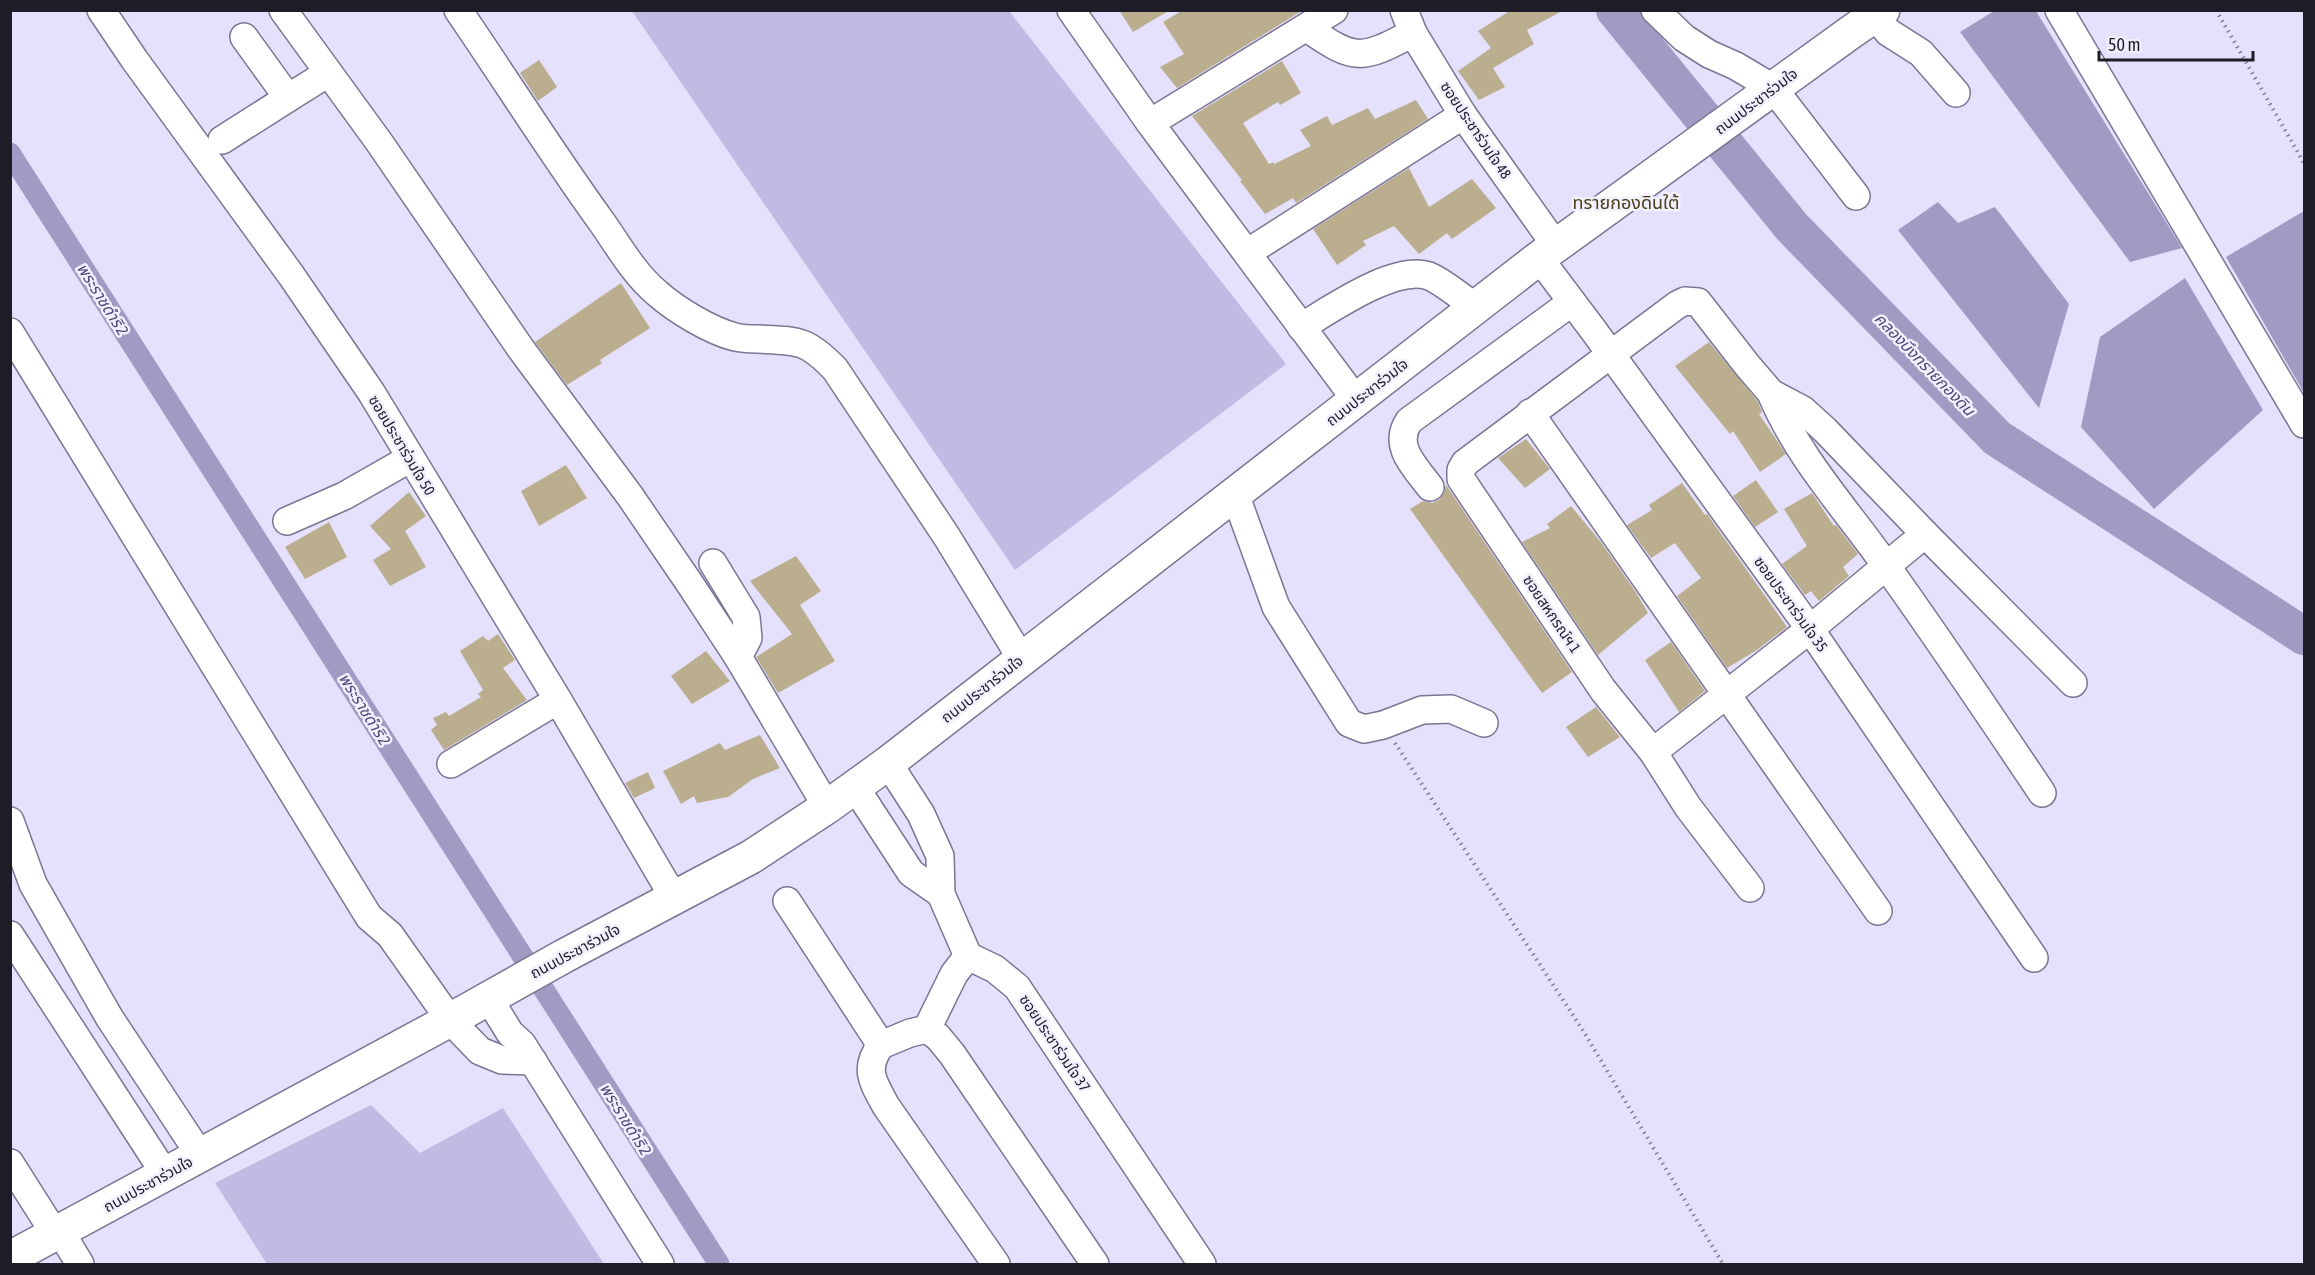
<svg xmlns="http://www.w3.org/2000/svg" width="2315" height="1275" viewBox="0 0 2315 1275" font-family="'Asap Condensed','Noto Sans Thai',sans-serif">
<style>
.green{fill:#c1bbe3}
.water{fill:#a19bc4}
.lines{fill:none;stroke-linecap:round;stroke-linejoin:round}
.canal{stroke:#a19bc4;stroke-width:21}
.river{stroke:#a19bc4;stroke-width:38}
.building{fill:#baae8f}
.minor-casing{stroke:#7a7592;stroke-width:30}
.major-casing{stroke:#7a7592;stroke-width:36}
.path{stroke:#827f92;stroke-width:4;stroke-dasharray:1.5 4.5;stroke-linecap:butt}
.minor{stroke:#fff;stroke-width:27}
.major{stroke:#fff;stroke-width:33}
.labels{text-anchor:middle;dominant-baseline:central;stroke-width:5;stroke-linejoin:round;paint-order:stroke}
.street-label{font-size:15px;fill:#1e1c27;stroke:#f2f0fe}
.water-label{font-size:16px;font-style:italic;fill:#4f437a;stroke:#f2f0fe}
.quarter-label{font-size:18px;fill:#4a3d14;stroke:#f2f0fe}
</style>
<rect width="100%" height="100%" fill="#e5e1fc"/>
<g class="green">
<polygon points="632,11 1009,11 1286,364 1015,570"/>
<polygon points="371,1105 420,1153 503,1108 604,1264 267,1264 215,1183"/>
</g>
<g class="water">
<polygon points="1994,11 2036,11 2182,248 2130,262 1960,32"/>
<polygon points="1938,202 1958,223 1995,207 2069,304 2039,408 1898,230"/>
<polygon points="2304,211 2304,393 2226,257"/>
<polygon points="2185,278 2263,410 2154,509 2081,427 2100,337"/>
</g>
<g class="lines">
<polyline class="canal" points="10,153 719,1264"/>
<polyline class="river" points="1615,10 1792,227 1997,438 2304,636"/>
</g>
<g class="building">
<polygon points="1119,10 1170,10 1133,32"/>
<polygon points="1183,10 1303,10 1177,88 1160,67 1184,54 1163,22"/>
<polygon points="1511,10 1564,10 1527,30 1534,44 1493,68 1505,87 1479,100 1458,71 1491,48 1478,31"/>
<polygon points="539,60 557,87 538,101 520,73"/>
<polygon points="1282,61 1301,93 1280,105 1278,102 1243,123 1269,164 1273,162 1274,164 1311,146 1300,130 1327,116 1332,125 1368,108 1375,119 1416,100 1428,119 1296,203 1293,198 1265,214 1240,181 1242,180 1192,116"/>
<polygon points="1409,168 1429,207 1472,179 1496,208 1452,239 1447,233 1419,254 1394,226 1363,241 1366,245 1337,265 1313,229"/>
<polygon points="621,283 650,328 600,360 602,363 567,385 535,342"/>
<polygon points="1709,342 1758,402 1762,412 1759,414 1786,454 1760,472 1733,431 1730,434 1675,366"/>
<polygon points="1526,439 1550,469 1525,488 1498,458"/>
<polygon points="566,465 587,498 539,526 521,491"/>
<polygon points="1756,480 1778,512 1755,527 1733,496"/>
<polygon points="1682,483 1705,515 1707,514 1787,627 1757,650 1727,668 1677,596 1701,578 1675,543 1651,558 1627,525 1652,510 1649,505"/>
<polygon points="1446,485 1572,672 1542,693 1410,509 1423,501 1432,503 1439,500 1444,493"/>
<polygon points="409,492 426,516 405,531 426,567 390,586 373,560 391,549 370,526"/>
<polygon points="1812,493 1834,526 1836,525 1858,554 1843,567 1849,576 1819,601 1811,591 1805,595 1782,564 1807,546 1784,509"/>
<polygon points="1571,506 1600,541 1637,594 1648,613 1598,655 1522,542 1550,528 1547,524"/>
<polygon points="329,522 347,557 305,579 285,547"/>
<polygon points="796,556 821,591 800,605 835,661 778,693 756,657 792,634 750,581"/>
<polygon points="498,634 515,660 503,668 527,700 444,750 431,730 437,725 433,718 446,712 449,716 481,697 478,694 483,690 460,651 483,636 488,641"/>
<polygon points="1671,642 1705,691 1679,712 1645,660"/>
<polygon points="706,651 730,681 692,704 671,676"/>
<polygon points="1596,707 1620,737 1588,757 1566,727"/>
<polygon points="760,735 780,768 753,779 728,797 697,803 694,796 681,804 663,771 720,743 725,750"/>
<polygon points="648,772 655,788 634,798 625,783"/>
</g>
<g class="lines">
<defs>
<g id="minor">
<polyline points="101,10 134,59 291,275 371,392 558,700 674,898"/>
<polyline points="283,10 379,142 521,349 630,496 690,584 738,657 827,807"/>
<path d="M458,10c48,70 93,142 143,211 17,24 33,53 56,72 19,17 54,38 78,44 8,2 16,2 23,2 40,2 48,0 77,30l112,168 74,121"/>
<polyline points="1071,10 1150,123 1356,400"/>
<polyline points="1404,10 1413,33 1463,115 1556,246"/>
<polyline points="1655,10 1684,38 1709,54 1736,66 1773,88 1856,196"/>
<polyline points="1870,10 1888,32 1921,53 1956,93"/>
<polyline points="2059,10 2304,424"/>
<path d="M1307,28c49,34 54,32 106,5"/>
<polyline points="244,37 288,98 328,73"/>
<polyline points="1150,123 1334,10"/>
<polyline points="222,140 288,98"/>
<polyline points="1247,253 1463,115"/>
<polyline points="1539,258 1594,331 1810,629 2034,958"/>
<path d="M1301,327c29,-17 94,-63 128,-51 13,5 34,23 47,31"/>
<polyline points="10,332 369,917 390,935 450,1020 480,1051 502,1060 533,1061"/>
<path d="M1771,393c27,65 76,117 116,174 53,74 104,150 155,226"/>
<polyline points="1530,413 1878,911"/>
<path d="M1430,487c-15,-20 -38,-41 -21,-66l163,-119"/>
<polyline points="1235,494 1276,607 1349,723 1364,729 1383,725 1422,710 1451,709 1484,723"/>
<polyline points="287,521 344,496 409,459"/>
<polyline points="713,563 746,617 748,638 738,657"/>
<polyline points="1653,752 1810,629 1925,534"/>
<polyline points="888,763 921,814 940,856 941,894 968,956 995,969 1017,987 1202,1264"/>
<polyline points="451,764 558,700"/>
<polyline points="855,787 911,873 941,894"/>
<polyline points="10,821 33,884 109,1017 200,1155"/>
<polyline points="1750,888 1688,807 1653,752 1603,690 1461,479 1461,470 1465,463 1677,305 1685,301 1698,302 1747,365 1771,393 1803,410 1825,430 1925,534 2073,683"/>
<polyline points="787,901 881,1045 910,1033 927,1029"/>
<polyline points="10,935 165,1174"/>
<polyline points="968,956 954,974 927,1029 938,1037 952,1054 1095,1264"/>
<polyline points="489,999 510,1033 522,1044 660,1264"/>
<path d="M881,1045c-18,24 -8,37 5,61l110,158"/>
<polyline points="10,1163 55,1234"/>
<polyline points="60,1231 80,1264"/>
</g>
<polyline id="major" points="10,1258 450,1020 564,956 751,857 827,807 888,763 1539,258 1851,32 1883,10"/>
</defs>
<use href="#minor" class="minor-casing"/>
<use href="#major" class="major-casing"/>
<g class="path">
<polyline points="2216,10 2304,163"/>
<polyline points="1395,743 1582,1029 1723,1264"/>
</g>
<use href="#minor" class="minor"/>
<use href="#major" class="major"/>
</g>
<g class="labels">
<g class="street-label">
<text transform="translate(1756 101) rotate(-37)">ถนนประชาร่วมใจ</text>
<text transform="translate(1476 130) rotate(56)">ซอยประชาร่วมใจ 48</text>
<text transform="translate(1367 392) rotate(-38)">ถนนประชาร่วมใจ</text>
<text transform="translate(402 445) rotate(59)">ซอยประชาร่วมใจ 50</text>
<text transform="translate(1791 604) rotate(54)">ซอยประชาร่วมใจ 35</text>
<text transform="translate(1552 614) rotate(56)">ซอยสหกรณ์ฯ 1</text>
<text transform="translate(982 689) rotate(-38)">ถนนประชาร่วมใจ</text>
<text transform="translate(575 951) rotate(-28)">ถนนประชาร่วมใจ</text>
<text transform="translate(1055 1043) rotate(56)">ซอยประชาร่วมใจ 37</text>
<text transform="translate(148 1184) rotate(-29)">ถนนประชาร่วมใจ</text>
</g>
<g class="water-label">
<text transform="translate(103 299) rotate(58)">พระราชดำริ 2</text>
<text transform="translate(1925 364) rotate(46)">คลองบึงทรายกองดิน</text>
<text transform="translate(365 709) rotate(58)">พระราชดำริ 2</text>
<text transform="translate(626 1119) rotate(58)">พระราชดำริ 2</text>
</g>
<g class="quarter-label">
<text x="1626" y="202">ทรายกองดินใต้</text>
</g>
</g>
<rect width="2315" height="1275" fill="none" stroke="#1e1c27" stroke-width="24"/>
<path d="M2099 51v9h154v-9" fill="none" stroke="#1e1c27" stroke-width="3"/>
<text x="2108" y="51" font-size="18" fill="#1e1c27" stroke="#f2f0fe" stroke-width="4.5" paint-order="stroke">50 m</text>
</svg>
